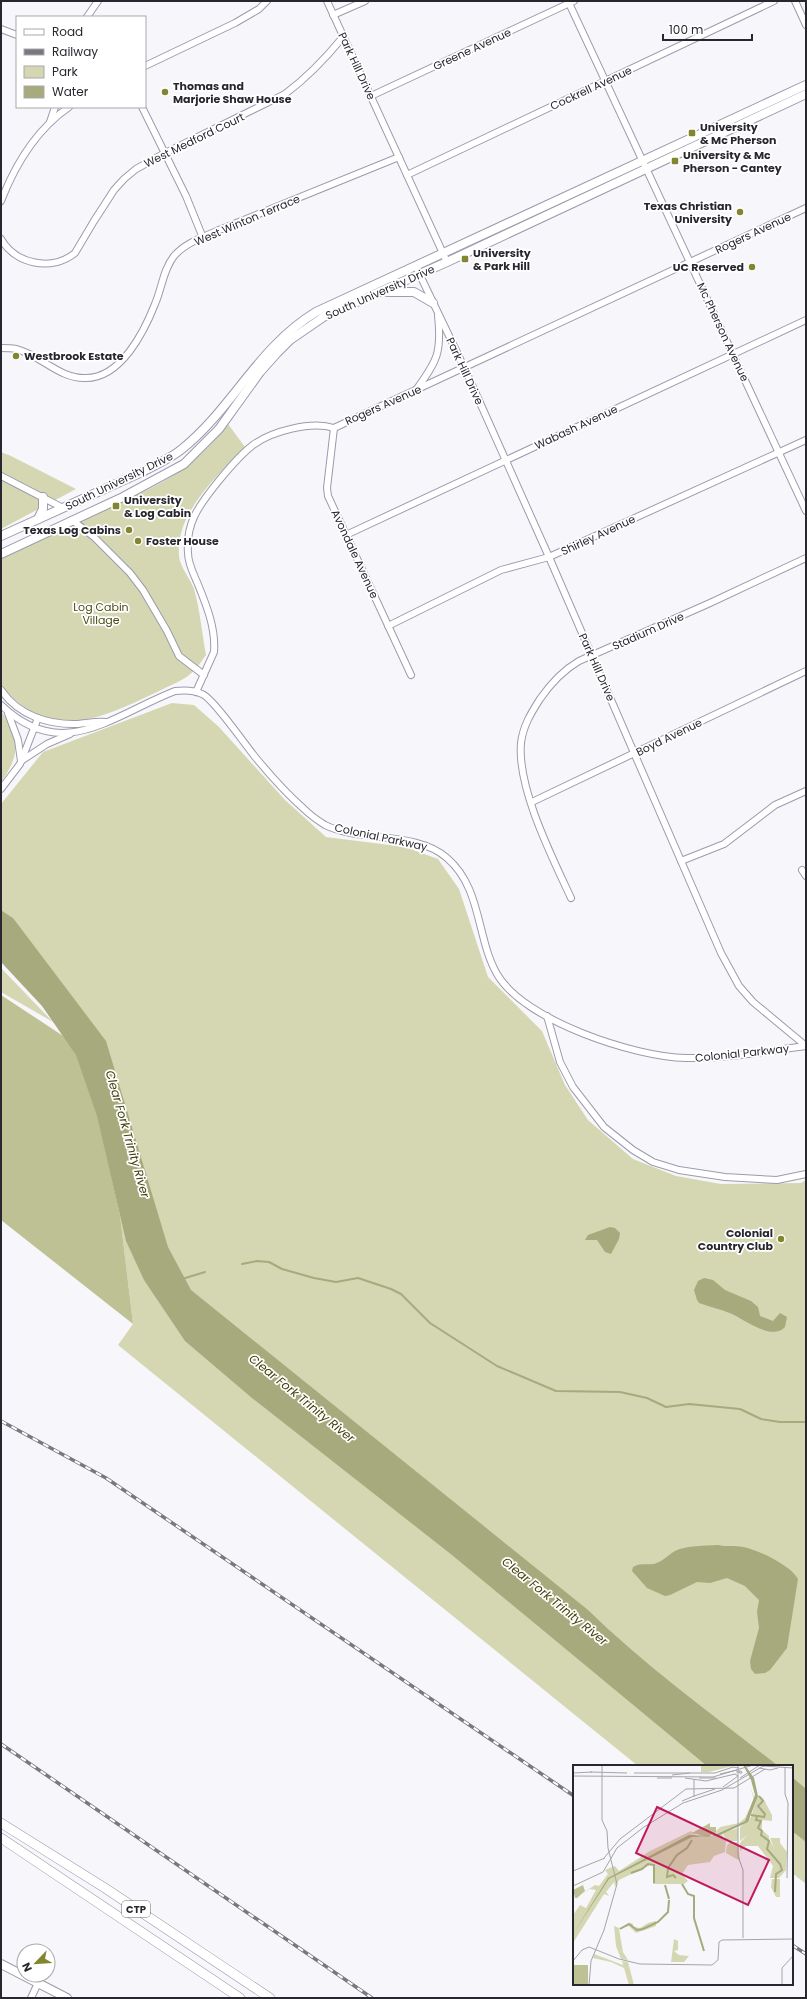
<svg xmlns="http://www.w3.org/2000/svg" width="807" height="1999" viewBox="0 0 807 1999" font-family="Poppins,sans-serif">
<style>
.green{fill:#d4d7b2}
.forest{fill:#bec194}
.water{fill:#a7aa7d}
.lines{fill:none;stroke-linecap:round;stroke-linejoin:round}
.stream{stroke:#a7aa7d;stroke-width:2}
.minor-casing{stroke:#9c9baf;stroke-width:8}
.major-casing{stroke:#9c9baf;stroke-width:10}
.highway-casing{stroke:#9c9baf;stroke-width:10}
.minor{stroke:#fff;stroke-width:6}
.major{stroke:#fff;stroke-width:8}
.highway{stroke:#fff;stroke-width:9}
.rail-casing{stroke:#79787f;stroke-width:3.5}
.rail{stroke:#fff;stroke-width:2;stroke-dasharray:6;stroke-linecap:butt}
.poi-dot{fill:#838630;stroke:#fff;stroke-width:1.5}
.labels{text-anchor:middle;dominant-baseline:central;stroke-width:3.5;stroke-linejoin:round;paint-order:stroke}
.shield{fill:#fff;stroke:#68686d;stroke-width:1}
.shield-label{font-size:10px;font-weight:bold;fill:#28272f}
.street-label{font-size:11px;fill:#28272f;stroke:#fff}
.poi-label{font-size:11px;font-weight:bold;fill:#28272f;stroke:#fff;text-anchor:start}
.park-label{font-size:11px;fill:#494a15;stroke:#fff}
.water-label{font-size:12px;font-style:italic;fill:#42430c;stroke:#fff}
.inset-river{fill:none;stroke:#a7aa7d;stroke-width:2}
.inset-road{fill:none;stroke:#a4a4a9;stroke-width:1}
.view{fill:#c2185b;fill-opacity:0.15;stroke:#c2185b;stroke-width:2}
.inset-edge{fill:none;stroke:#28272f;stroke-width:2}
</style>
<rect width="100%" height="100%" fill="#f7f7fb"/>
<g class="green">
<path d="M228,424l17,23c-27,28 -70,66 -66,109 1,11 11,22 15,33 6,21 8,44 12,66 -9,13 -14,20 -28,27 -62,28 -121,70 -177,3v-126c23,-12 45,-24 68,-34 66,-31 112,-40 159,-101z"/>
<polygon points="1,452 11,456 76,489 1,529"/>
<polygon points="172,703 194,705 219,727 285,800 326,837 405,847 438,859 459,889 488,977 542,1031 565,1085 588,1120 633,1159 676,1176 721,1184 801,1183 806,1180 806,1884 792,1873 792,1766 638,1766 118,1345 133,1324 120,1215 155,1204 13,918 1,910 1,804 43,752"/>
<path d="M1,711c20,26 19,45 0,71z"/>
<polygon points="1,967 1,968 53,1022 1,992"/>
</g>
<polygon class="forest" points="1,995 83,1049 120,1215 133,1324 1,1220"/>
<g class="water">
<path d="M1,910l12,8 93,123 62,206 23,43 397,320c58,57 126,105 190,156h-71l-255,-211 -200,-157 -67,-57 -41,-61 -18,-39 -29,-125 -21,-61 -34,-49 -41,-44z"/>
<polygon points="610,1227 615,1228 620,1233 619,1239 611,1254 605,1252 597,1240 585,1240 588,1235"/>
<path d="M704,1278l9,2 12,10 26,11 7,6 2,9 13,5 7,-8 7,4 -2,10c-13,14 -40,-7 -53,-13 -11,-5 -22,-7 -33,-11l-2,-3 -3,-10 4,-9z"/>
<path d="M718,1545c8,2 16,0 25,2 16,3 47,18 55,32l-11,69 -17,22 -5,3 -10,1 -4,-5 -1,-8 9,-33 -2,-16 2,-12 -14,-14 -18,-8 -17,5 -13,-1 -27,13 -5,1 -18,-8 -15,-17 1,-4c6,-4 13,-2 21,-3 9,-3 13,-8 21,-13 12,-6 30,-5 43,-6z"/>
<polygon points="792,1777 806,1789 806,1842 792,1831"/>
</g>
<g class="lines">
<g class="stream">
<polyline points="242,1264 257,1261 269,1262 282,1269 314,1278 336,1282 358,1278 391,1289 401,1294 430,1323 497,1366 556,1391 620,1392 647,1398 666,1407 689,1404 740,1409 761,1419 780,1422 806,1422"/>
<polyline points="182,1279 205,1272"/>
</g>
<defs>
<g id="minor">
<polyline points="327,1 447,262"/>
<polyline points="568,1 806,511"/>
<polyline points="795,1 806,25"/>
<polyline points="333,15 365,1"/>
<polyline points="87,17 98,1"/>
<polyline points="1,29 17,35"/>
<polyline points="145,66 235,23 259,9 267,1"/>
<polyline points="371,96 574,1"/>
<polyline points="142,107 186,196 203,238"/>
<polyline points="50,122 55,107"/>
<polyline points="407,175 774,1"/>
<path d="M1,201c14,-36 36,-72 68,-94"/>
<path d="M1,239c14,25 51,33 74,14l19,-32 20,-31 10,-11 12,-10 29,-16 120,-59c23,-17 40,-35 58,-57"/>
<polyline points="418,271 464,367 549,557 721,953 739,986 753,1002 806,1046"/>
<path d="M1,348c5,0 10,0 15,1 25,6 43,30 70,29 35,0 58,-46 69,-74 7,-16 8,-34 19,-48 12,-14 34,-21 50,-28l175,-71"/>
<path d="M416,390c21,-29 26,-37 22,-74"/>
<polyline points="334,428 327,488 328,496 411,675"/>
<polyline points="1,476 63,508"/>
<polyline points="72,520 94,537 130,573 143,590 167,631 179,656 204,675"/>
<polyline points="346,535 806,320"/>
<polyline points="388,626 501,570 549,557 806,440"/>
<path d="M1,690c18,26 48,35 77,34 10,-1 19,-3 28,-2"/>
<path d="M196,692l18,-40c2,-24 -8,-48 -17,-70 -4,-9 -9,-19 -9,-29 -1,-12 1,-25 6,-36 8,-18 42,-59 59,-72 19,-14 58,-24 81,-17l472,-220"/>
<path d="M1,705c61,59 112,10 174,-14 8,-1 19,-1 27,3 11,4 44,52 54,64 14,17 30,35 47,50 6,6 14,12 22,17 34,17 92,6 122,33 35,30 29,79 50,116 27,47 138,83 189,84 40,1 81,-7 120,-12"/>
<polyline points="8,713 18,740 21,761 47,744 70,734"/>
<polyline points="1,789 20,764 38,718"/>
<polyline points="532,802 806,671"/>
<polyline points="681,861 724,844 775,805 806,791"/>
<polyline points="802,870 806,876"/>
<path d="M571,898c-19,-41 -54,-110 -50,-155 2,-17 10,-30 19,-44 11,-16 22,-28 39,-38l131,-58 96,-45"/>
<polyline points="547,1016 560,1062 573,1087 604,1127 633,1150 653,1162 679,1170 725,1177 777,1180 806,1174"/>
<polyline points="31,1998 38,1983"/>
</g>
<g id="major">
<polyline points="387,292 414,292 433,303"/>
<polyline points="38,519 43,509 43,497"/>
<path d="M1,536l141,-64c13,-7 28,-13 40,-23 51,-41 76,-102 134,-137l490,-227"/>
<polyline points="1,554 123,497 184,464 219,429 260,372 277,353 290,340 325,316 447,262 806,94"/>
<polyline points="1,1964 67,1998"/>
</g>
<g id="highway">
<polyline points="1,1823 105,1888 270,1998"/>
<polyline points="1,1838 240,1998"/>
</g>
</defs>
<use href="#minor" class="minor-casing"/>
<use href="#major" class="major-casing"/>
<use href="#highway" class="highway-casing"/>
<use href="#minor" class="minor"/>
<use href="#major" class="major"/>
<use href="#highway" class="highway"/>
<defs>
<g id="rail">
<polyline points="1,1421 106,1478 574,1796"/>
<polyline points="1,1744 372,1998"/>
<polyline points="792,1945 806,1954"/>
</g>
</defs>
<use href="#rail" class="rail-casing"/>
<use href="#rail" class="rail"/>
</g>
<g class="poi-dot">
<circle cx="165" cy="92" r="4"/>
<rect x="688" y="129" width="8" height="8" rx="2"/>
<rect x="671" y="157" width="8" height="8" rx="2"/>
<circle cx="740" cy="212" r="4"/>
<rect x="461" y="255" width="8" height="8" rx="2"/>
<circle cx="752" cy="267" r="4"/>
<circle cx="16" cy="356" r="4"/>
<rect x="112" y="502" width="8" height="8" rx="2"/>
<circle cx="129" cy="530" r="4"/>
<circle cx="138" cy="541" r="4"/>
<circle cx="781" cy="1239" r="4"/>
</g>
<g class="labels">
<rect class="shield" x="122" y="1901" width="28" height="16" rx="3"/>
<g class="shield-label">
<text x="136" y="1909">CTP</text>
</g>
<g class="street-label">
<text transform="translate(472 49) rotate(-25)">Greene Avenue</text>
<text transform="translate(357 66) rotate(65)">Park Hill Drive</text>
<text transform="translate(591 88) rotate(-25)">Cockrell Avenue</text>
<text transform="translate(194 140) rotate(-26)">West Medford Court</text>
<text transform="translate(247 220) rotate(-23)">West Winton Terrace</text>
<text transform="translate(753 233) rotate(-25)">Rogers Avenue</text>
<text transform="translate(380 292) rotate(-24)">South University Drive</text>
<text transform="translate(723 332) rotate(65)">Mc Pherson Avenue</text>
<text transform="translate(465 371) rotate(65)">Park Hill Drive</text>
<text transform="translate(383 405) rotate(-24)">Rogers Avenue</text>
<text transform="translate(576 427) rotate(-25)">Wabash Avenue</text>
<text transform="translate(119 481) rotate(-26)">South University Drive</text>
<text transform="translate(598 535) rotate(-25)">Shirley Avenue</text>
<text transform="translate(355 554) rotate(65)">Avondale Avenue</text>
<text transform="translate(648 631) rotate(-24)">Stadium Drive</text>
<text transform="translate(597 667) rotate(66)">Park Hill Drive</text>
<text transform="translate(669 737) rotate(-26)">Boyd Avenue</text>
<text transform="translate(381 837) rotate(12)">Colonial Parkway</text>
<text transform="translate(742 1053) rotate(-6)">Colonial Parkway</text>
</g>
<g class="poi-label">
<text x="173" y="86">Thomas and<tspan x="173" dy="13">Marjorie Shaw House</tspan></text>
<text x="700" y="127">University<tspan x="700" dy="13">&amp; Mc Pherson</tspan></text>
<text x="683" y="155">University &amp; Mc<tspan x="683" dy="13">Pherson - Cantey</tspan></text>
<text x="732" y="206" text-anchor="end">Texas Christian<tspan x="732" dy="13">University</tspan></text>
<text x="473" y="253">University<tspan x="473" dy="13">&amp; Park Hill</tspan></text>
<text x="744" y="267" text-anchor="end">UC Reserved</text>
<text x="24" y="356">Westbrook Estate</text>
<text x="124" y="500">University<tspan x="124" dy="13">&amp; Log Cabin</tspan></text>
<text x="121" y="530" text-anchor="end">Texas Log Cabins</text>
<text x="146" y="541">Foster House</text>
<text x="773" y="1233" text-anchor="end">Colonial<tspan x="773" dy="13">Country Club</tspan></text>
</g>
<g class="park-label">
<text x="101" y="607">Log Cabin<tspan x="101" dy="13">Village</tspan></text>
</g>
<g class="water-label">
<text transform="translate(128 1134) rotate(74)">Clear Fork Trinity River</text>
<text transform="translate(302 1398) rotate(39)">Clear Fork Trinity River</text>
<text transform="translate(555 1601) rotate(39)">Clear Fork Trinity River</text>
</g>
</g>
<g transform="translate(573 1765)">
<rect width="220" height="220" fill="#f7f7fb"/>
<path d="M128,0h36l-28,7h-8zM177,22l5,12 -10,22 -34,15 9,-9 19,-4 6,-5 9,-19zM185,30l5,3 9,17v6l-10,-1v10l7,6v3l5,9 -4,-10h10v5l7,9 -1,18 -7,8h-9l3,-12 -15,-20h-12l-6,5v-8l7,-8 -7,6v-14l11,-10zM165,63v13h-12l-3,-8zM118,66l7,6 20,-1 4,-2 4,8 -1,10 -11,4 -4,6 -22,3 -6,9 6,7 -4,3h-31v-18l-3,-1 -31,15 -4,7 -1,-5 -8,10 3,4 -5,-2 -31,49v-28l7,-10 6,3 10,-18 -6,-1 -7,4 12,-8 4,1 9,-12 -3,-4 10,-4 4,5 31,-20zM158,77h7l2,19 -14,-8 1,-8zM199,114h8v18h-4l-5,-10zM83,156v5l-20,7 -7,-7 -10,3 4,23 5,8 -7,-1 -5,-13 -2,-20 5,2 13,-5 2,4 6,1 8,-5zM101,174l4,2v9l-4,1 5,4 10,1 -5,6h-13zM21,189l29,11 1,3 -2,-7 6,1 6,23h-5l-5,-17 -13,-6 -18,-4z" fill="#d4d7b2"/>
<path d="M137,58v4h6v5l-8,5 -16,-4zM10,120l2,6 -8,7h-2l-2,-8zM0,200h15v20h-15z" fill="#bec194"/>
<path d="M170,0h2l9,13 4,18 -10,26 -30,14 -26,1 -83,42 -36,55 35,-56 81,-43 23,1 33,-15 10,-26 -4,-15z" fill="#a7aa7d"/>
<path class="inset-river" d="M178,50l6,1 -1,4 5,1 -3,7 4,3 -1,4 8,6 -2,8 13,15 2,6 -6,4 -1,18M185,51l6,1 1,-3 -7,-8 5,-5 -4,-5M95,103l9,-13 10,-7 5,-8M95,104l-1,8 6,-2 3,3M58,108l11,-4 6,-5 6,1v18M109,119l6,10 6,2v22l10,33M92,120l4,14M47,164l9,-5 8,6 6,-1 15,-7 10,-10 1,-12"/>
<path class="inset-road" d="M165,0v91l5,14v68M189,1l18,1M206,2l14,1M212,2v27l3,9 -1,75M186,3l11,2 8,-2M17,7l37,1M163,7h1l2,-1h2l1,2h-3v-2M0,8l19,-1M61,8h81l18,-6 6,1M147,9l17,-4M99,10l18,-2M0,11l140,1 40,-12M84,13h15M112,13l21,3 29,-7 3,2M126,13h17M167,13l20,-13M121,14v18M150,22l15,-11M121,31l21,-7M109,36l12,-5M31,93l16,-19 66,-50 48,-1 31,-19M0,106l32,-13M0,121l30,-14 14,-24 27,-21 39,-24 39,-13 43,-25M0,196l9,-11 7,-3 30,12 21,5 72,1 6,-5 1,-18 3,-2 71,-1M16,220l2,-24 13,-31 13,-46 -9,-36 -1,-17 -5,-11v-55M209,220v-17l11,-12"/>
<path class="view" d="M84,42l112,53 -21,45 -112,-52z"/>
<rect width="220" height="220" class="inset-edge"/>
</g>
<rect width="807" height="1999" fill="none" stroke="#28272f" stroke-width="4"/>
<rect x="16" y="16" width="130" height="92" fill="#ffffff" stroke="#a9a9ac"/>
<rect x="24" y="29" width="20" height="6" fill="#ffffff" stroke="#a9a9ac"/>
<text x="52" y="36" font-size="12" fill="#28272f">Road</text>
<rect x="24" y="49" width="20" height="6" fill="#79787f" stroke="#a9a9ac"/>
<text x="52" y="56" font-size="12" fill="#28272f">Railway</text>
<rect x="24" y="66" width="20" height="12" fill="#d4d7b2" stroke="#a9a9ac"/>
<text x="52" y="76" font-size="12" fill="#28272f">Park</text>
<rect x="24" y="86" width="20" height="12" fill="#a7aa7d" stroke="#a9a9ac"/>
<text x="52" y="96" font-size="12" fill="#28272f">Water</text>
<g transform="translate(36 1963) rotate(245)"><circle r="19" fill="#ffffff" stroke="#a9a9ac"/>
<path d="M0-3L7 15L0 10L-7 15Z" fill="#838630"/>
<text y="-6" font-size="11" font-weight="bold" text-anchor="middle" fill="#28272f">N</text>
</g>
<path d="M663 34v6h89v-6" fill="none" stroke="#28272f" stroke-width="2"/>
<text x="669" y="34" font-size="12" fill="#28272f" stroke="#ffffff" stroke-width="3" paint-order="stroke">100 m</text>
</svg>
